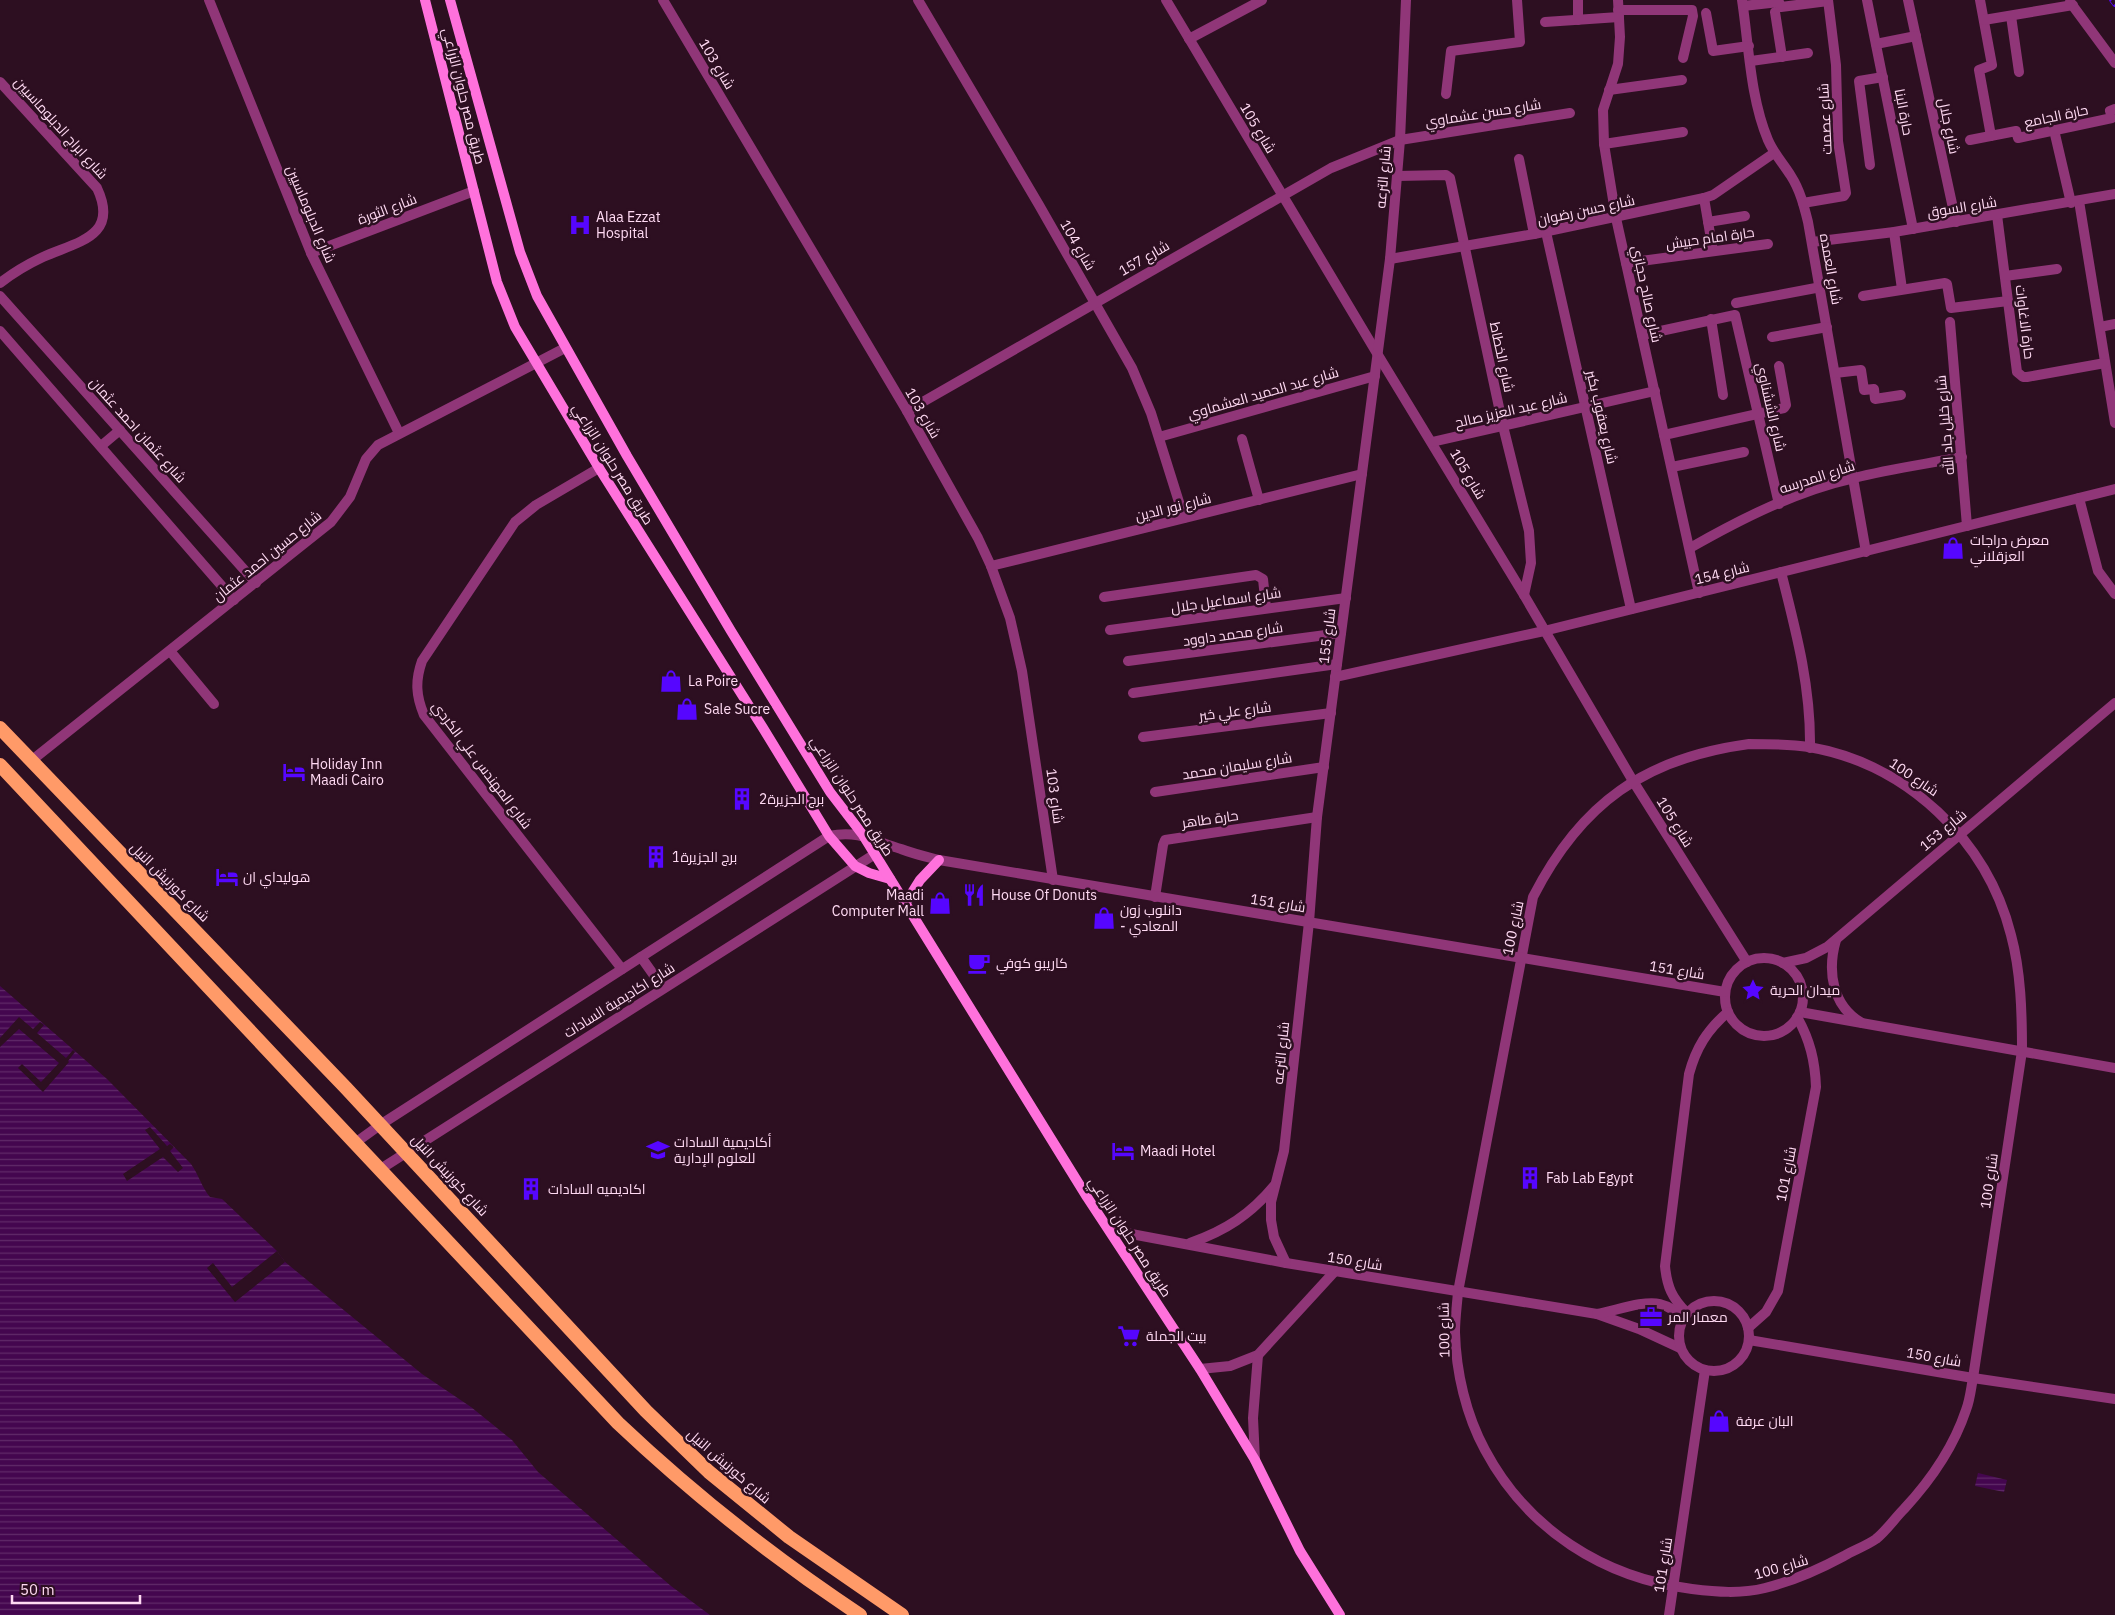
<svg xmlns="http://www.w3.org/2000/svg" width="2115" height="1615" viewBox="0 0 2115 1615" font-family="'IBM Plex Sans',Cairo,sans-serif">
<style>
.water{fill:url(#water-rules)}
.pier{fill:#2d0f21}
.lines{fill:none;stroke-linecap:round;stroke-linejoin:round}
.minor{stroke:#903678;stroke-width:10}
.tertiary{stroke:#903678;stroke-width:10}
.secondary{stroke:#ff71dc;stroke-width:10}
.trunk{stroke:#ff9a68;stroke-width:14}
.rail-casing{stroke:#5606ff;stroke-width:5.5}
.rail{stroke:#2d0f21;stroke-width:4;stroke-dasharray:11;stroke-linecap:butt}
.labels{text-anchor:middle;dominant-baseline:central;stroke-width:5;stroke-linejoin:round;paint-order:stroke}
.street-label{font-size:14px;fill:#ffdaf3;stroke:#2d0f21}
.poi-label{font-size:14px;fill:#ffdaf3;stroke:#2d0f21;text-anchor:start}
</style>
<defs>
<pattern id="water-rules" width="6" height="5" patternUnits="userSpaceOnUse" patternTransform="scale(1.25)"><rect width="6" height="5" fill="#44064f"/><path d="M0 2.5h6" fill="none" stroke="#602a69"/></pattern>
</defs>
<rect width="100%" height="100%" fill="#2d0f21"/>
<g class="water">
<path d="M0,986l107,93 84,85c8,11 10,22 19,33l12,2 55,52 8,11 137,112 49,33 41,33 26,32 133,114 39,29h-710z"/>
<polygon points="1978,1473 2007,1480 2004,1492 1975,1486"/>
</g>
<g class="pier">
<polygon points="19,1017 33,1029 40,1022 44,1025 37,1033 66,1058 73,1050 75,1052 68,1061 69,1062 43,1092 18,1068 22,1064 41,1082 59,1063 19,1029 0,1047 0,1038"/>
<polygon points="150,1127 167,1146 170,1144 174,1147 170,1151 183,1168 178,1172 163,1157 127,1181 123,1174 160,1149 145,1130"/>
<polygon points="277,1251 285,1262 235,1302 207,1268 213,1263 232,1287"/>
</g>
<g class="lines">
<g class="minor">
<polyline points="209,0 311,253 399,433"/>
<polyline points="663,0 907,411 978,538 991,566 1010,618 1022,671 1053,880"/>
<polyline points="918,0 1039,205 1132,368 1151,413 1184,518"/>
<polyline points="1166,0 1378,355 1524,595 1633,781 1747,962"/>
<polyline points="1618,0 1620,37 1618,64 1603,110 1604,144 1616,218 1699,593"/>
<path d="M1742,0c7,46 8,97 26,140 6,14 15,23 23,36 9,14 13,30 17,46l58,330"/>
<polyline points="1867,0 1913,229"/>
<polyline points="1908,0 1956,222"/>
<polyline points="1980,0 1992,65 1979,70 1991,136"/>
<polyline points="2070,2 2115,63"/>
<polyline points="1743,6 1779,2 1781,7 1828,1"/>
<polyline points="1618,10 1692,10 1693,16 1683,58"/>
<polyline points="1775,12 1782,57"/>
<polyline points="1706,13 1713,51 1749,46"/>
<polyline points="2011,16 2019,72"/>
<polyline points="1578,20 1578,0"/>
<polyline points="1984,20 2073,5"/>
<polyline points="1545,22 1619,17"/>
<polyline points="1189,39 1262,0"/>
<polyline points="1876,44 1916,36"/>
<polyline points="1751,61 1808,53"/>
<path d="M0,82l97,106c23,49 -21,54 -54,69 -15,7 -30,16 -43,26"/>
<polyline points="1609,90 1682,80"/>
<polyline points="1446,94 1451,51 1520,42 1517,0"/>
<polyline points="2054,130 2071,203"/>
<polyline points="1970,140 2016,131 2018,138 2112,118 2110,111 2115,109"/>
<polyline points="1604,144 1683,132"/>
<polyline points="1519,159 1534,234"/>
<polyline points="1870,165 1859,81 1883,77"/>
<polyline points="1397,176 1446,175 1450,178 1503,426 1529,531 1531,563 1524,595"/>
<polyline points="1704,198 1713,251"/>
<polyline points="2079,201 2115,423"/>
<polyline points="1803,203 1844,196 1846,193 1838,141 1836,65 1828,0"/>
<polyline points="1997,215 2017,372 2023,377 2027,377 2105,363"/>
<polyline points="1708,222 1745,216"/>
<polyline points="1546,232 1631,609"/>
<polyline points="1894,232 1902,289"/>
<polyline points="1812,242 1894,232 2115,194"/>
<polyline points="311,253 474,191"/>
<polyline points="1390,259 1534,234 1704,198 1713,195 1774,153"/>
<polyline points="1626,263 1768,244"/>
<polyline points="2005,276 2057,269"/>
<polyline points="0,296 256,583"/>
<polyline points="1863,296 1945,283 1947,284 1951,308 2008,301"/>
<polyline points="1736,303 1821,287"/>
<polyline points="1711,319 1723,395"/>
<polyline points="1950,322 1967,526"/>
<polyline points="2100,327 2115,324"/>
<polyline points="0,331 234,600"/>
<polyline points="1642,335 1735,315 1779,504"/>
<polyline points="1772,337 1827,327"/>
<polyline points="1835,373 1861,370 1864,390 1874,389 1875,399 1901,395"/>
<polyline points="907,411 1331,168 1400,140 1570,113"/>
<polyline points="1664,435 1784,408 1786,405 1779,366"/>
<polyline points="1159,437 1375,376"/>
<polyline points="1242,439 1259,500"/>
<polyline points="1432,442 1655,391"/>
<polyline points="101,446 120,430"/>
<polyline points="1672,467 1744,452"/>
<path d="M599,468l-63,37 -21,17 -93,139c-7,20 -6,35 2,54l198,254"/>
<polyline points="2079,498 2098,571 2115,594"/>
<path d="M1690,548c51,-29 106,-57 164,-70 35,-9 72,-14 108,-21"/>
<polyline points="991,566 1362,474"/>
<path d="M1781,572c15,59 30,115 29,176"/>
<polyline points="1104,597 1256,575 1263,579 1266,608"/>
<polyline points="1110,630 1346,598"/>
<polyline points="170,651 214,704"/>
<polyline points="1128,661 1341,633"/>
<polyline points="1133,693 1337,664"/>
<polyline points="1143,737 1331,713"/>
<path d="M1749,744c20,0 40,0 60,3 98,17 178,93 202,188 10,37 11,78 11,116l-49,327c-2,10 -3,22 -7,32 -12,36 -36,71 -62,99 -9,9 -18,22 -28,30 -10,7 -22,11 -32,17 -26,14 -51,25 -79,32 -24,6 -49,4 -73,1 -89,-11 -165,-60 -207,-139 -19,-35 -29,-78 -30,-118 0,-13 2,-27 3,-40l75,-395c48,-94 112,-139 216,-153z"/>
<polyline points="31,761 331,522 350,497 366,459 378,445 565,348"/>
<polyline points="1155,792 1324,767"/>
<polyline points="1155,897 1163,845 1165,840 1317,817"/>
<polyline points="1800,1012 2115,1068"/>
<polyline points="1110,1230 1286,1263 1597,1314 1639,1329 1680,1348"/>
<path d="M1190,1243c35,-12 61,-29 84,-57"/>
<polyline points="1286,1263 1274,1237 1271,1220 1271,1202 1284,1151 1309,922 1317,817 1390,259 1400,140 1406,0"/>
<path d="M1597,1314c18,-3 46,-14 63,-10 9,2 16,8 23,14"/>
<polyline points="1749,1340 1973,1378 2115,1399"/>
<polyline points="1200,1369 1230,1366 1258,1355 1335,1271"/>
<polyline points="1255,1460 1253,1418 1258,1355"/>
</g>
<g class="tertiary">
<polyline points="1335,677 1544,631 2115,489"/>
<path d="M1836,940c-9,31 -4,66 26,83"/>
<polyline points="641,957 663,988"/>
<circle cx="1764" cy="997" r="39"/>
<polyline points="1783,963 1806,958 1827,947 2115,703"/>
<path d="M355,1143l25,-18 449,-289c30,-6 45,5 72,13 13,5 26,8 38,11l786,132"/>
<polyline points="379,1170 875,854"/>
<circle cx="1714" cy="1336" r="35"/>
<path d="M1687,1313c-15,-15 -20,-26 -22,-47l24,-192c7,-26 18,-44 39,-62"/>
<path d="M1748,1328l18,-16 12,-21 38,-204c-1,-26 -6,-47 -19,-70"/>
<polyline points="1669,1615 1705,1370"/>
</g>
<g class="secondary">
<polyline points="425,0 497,282 515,327 599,468 763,728 829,836 855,866 869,873 890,879"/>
<polyline points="450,0 520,252 537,296 627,456 731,631 830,792 863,835 1087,1197 1200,1369 1255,1460 1300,1551 1340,1615"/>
<polyline points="905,904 920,880 939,860"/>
</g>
<g class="trunk">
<polyline points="0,728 346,1088 646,1411 709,1472 789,1537 902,1615"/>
<path d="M0,765l618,658c75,71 156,135 242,192"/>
</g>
<defs>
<polyline id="rail" points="2112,0 2115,4"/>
</defs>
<use href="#rail" class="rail-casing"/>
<use href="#rail" class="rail"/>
</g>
<defs>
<symbol id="hospital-bare" viewBox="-9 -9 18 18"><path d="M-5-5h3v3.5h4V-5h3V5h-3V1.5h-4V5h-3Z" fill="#5606ff" stroke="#2d0f21" stroke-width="2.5" paint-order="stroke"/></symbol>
<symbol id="shop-bare" viewBox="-9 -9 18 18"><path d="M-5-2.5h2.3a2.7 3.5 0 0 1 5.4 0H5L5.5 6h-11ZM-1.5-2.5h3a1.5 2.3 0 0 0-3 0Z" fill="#5606ff" stroke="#2d0f21" stroke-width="2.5" paint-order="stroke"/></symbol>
<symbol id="hotel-bare" viewBox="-9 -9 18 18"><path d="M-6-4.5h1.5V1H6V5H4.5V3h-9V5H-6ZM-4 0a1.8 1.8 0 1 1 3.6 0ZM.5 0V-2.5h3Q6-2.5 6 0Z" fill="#5606ff" stroke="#2d0f21" stroke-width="2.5" paint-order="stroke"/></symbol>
<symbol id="building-bare" viewBox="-9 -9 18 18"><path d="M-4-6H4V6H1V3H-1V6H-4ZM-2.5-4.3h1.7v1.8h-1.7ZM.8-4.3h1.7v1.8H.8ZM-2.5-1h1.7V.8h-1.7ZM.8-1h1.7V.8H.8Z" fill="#5606ff" stroke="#2d0f21" stroke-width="2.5" paint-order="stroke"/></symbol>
<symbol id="restaurant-bare" viewBox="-9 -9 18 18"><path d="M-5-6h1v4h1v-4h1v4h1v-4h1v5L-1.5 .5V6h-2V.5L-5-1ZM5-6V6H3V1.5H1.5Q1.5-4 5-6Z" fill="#5606ff" stroke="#2d0f21" stroke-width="2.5" paint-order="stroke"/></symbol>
<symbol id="cafe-bare" viewBox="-9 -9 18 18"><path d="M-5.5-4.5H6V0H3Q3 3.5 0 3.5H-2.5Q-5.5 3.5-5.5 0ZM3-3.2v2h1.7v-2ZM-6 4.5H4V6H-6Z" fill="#5606ff" stroke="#2d0f21" stroke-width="2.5" paint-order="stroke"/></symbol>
<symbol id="sight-bare" viewBox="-9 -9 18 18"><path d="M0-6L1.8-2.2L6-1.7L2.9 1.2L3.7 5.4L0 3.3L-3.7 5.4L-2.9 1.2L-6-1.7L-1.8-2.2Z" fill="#5606ff" stroke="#2d0f21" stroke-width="2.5" paint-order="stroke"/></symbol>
<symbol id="university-bare" viewBox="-9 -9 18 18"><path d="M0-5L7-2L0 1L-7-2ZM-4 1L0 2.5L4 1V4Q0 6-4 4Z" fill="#5606ff" stroke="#2d0f21" stroke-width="2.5" paint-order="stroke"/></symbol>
<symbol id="office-bare" viewBox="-9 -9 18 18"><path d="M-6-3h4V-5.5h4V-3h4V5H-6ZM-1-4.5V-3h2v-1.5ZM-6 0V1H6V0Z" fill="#5606ff" stroke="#2d0f21" stroke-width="2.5" paint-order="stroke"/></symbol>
<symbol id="supermarket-bare" viewBox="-9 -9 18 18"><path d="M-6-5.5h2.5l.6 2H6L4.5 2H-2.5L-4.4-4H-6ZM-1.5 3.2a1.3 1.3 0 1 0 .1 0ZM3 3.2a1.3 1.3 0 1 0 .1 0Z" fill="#5606ff" stroke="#2d0f21" stroke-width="2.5" paint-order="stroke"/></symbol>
</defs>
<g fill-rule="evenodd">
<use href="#hospital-bare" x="564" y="209" width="32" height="32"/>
<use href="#shop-bare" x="1937" y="532" width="32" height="32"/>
<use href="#shop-bare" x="655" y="665" width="32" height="32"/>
<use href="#shop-bare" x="671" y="693" width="32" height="32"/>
<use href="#hotel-bare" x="278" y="756" width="32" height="32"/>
<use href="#building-bare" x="726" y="783" width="32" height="32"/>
<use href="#building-bare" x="640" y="841" width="32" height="32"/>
<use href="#hotel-bare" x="211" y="861" width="32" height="32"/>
<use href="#restaurant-bare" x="958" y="879" width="32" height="32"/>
<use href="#shop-bare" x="924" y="887" width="32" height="32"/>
<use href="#shop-bare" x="1088" y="902" width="32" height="32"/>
<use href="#cafe-bare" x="963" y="947" width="32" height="32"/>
<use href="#sight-bare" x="1737" y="974" width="32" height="32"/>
<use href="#university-bare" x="642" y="1134" width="32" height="32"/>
<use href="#hotel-bare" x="1107" y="1135" width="32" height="32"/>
<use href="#building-bare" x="1514" y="1162" width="32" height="32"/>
<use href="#building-bare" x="515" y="1173" width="32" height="32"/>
<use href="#office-bare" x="1635" y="1301" width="32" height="32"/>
<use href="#supermarket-bare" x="1113" y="1320" width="32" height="32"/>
<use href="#shop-bare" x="1703" y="1405" width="32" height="32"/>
</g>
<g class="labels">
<g class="street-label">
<text transform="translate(717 64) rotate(59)">شارع 103</text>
<text transform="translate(464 96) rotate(76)">طريق مصر حلوان الزراعي</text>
<text transform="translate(1904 112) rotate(79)">حارة البنا</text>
<text transform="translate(1483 113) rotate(-9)">شارع حسن عشماوي</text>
<text transform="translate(2056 116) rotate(-12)">حارة الجامع</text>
<text transform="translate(1825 119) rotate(-93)">شارع عصمت</text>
<text transform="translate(1949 126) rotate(78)">شارع جلال</text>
<text transform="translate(61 128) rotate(48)">شارع ابراج الدبلوماسيين</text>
<text transform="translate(1258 128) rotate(59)">شارع 105</text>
<text transform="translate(1383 177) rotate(-85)">شارع الترعه</text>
<text transform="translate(1962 207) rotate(-9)">شارع السوق</text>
<text transform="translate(387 209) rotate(-21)">شارع الثورة</text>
<text transform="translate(1586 210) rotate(-12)">شارع حسن رضوان</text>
<text transform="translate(311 214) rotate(67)">شارع الدبلوماسيين</text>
<text transform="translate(1710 238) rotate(-8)">حارة امام حبيش</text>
<text transform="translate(1078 245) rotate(60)">شارع 104</text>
<text transform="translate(1144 258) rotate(-30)">شارع 157</text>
<text transform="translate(1831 269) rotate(80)">شارع العمده</text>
<text transform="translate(1647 294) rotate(78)">شارع صالح حجازي</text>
<text transform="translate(2025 322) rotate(83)">حارة الاغاوات</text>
<text transform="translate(1502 357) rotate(78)">شارع الخطاط</text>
<text transform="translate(1263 393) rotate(-16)">شارع عبد الحميد العشماوي</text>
<text transform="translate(1771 407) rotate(77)">شارع الششناوي</text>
<text transform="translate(1511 410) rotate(-13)">شارع عبد العزيز صالح</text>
<text transform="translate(923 413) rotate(60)">شارع 103</text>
<text transform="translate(1602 417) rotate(77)">شارع يعقوب بكير</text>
<text transform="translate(1945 425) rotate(-95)">شارع خليل جاد الله</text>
<text transform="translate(138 430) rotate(48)">شارع عثمان احمد عثمان</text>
<text transform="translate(613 464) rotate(58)">طريق مصر حلوان الزراعي</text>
<text transform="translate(1468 474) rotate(59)">شارع 105</text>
<text transform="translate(1817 477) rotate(-18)">شارع المدرسه</text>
<text transform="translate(1173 507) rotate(-14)">شارع نور الدين</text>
<text transform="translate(267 556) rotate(-39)">شارع حسين احمد عثمان</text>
<text transform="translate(1722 573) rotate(-14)">شارع 154</text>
<text transform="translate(1226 600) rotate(-8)">شارع اسماعيل جلال</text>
<text transform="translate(1233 634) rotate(-8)">شارع محمد داوود</text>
<text transform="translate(1327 636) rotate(-83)">شارع 155</text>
<text transform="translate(1235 711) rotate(-7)">شارع علي خير</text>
<text transform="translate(482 765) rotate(53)">شارع المهندس علي الكردي</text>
<text transform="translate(1237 766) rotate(-9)">شارع سليمان محمد</text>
<text transform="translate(1914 777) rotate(34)">شارع 100</text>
<text transform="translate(852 796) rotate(57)">طريق مصر حلوان الزراعي</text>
<text transform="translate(1055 796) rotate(82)">شارع 103</text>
<text transform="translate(1210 819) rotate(-8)">حارة طاهر</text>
<text transform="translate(1675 822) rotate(58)">شارع 105</text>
<text transform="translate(1943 830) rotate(-40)">شارع 153</text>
<text transform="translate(170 882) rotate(45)">شارع كورنيش النيل</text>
<text transform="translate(1278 903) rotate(9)">شارع 151</text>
<text transform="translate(1513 928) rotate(-78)">شارع 100</text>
<text transform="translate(1677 970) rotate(9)">شارع 151</text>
<text transform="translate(619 1000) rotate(-32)">شارع اكاديمية السادات</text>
<text transform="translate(1281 1053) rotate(-84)">شارع الترعه</text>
<text transform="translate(1786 1174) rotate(-79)">شارع 101</text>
<text transform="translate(450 1175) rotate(47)">شارع كورنيش النيل</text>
<text transform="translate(1989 1181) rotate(-82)">شارع 100</text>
<text transform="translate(1130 1237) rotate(57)">طريق مصر حلوان الزراعي</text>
<text transform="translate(1355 1261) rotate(9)">شارع 150</text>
<text transform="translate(1444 1330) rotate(-91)">شارع 100</text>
<text transform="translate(1934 1357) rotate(10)">شارع 150</text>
<text transform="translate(729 1466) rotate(41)">شارع كورنيش النيل</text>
<text transform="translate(1663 1565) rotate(-81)">شارع 101</text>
<text transform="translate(1781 1567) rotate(-16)">شارع 100</text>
</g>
<g class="poi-label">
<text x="596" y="217">Alaa Ezzat<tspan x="596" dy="16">Hospital</tspan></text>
<text x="1970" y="540">معرض دراجات<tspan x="1970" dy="16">العزقلاني</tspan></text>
<text x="688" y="681">La Poire</text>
<text x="704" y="709">Sale Sucre</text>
<text x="310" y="764">Holiday Inn<tspan x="310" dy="16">Maadi Cairo</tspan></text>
<text x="759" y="799">برج الجزيرة2</text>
<text x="672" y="857">برج الجزيرة1</text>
<text x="243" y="877">هوليداي ان</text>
<text x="924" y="895" text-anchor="end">Maadi<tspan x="924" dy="16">Computer Mall</tspan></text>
<text x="991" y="895">House Of Donuts</text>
<text x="1120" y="910">دانلوب زون<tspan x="1120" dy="16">- المعادي</tspan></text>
<text x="996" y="963">كاريبو كوفي</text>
<text x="1770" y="990">ميدان الحرية</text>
<text x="674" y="1142">أكاديمية السادات<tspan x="674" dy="16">للعلوم الإدارية</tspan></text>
<text x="1140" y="1151">Maadi Hotel</text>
<text x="1546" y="1178">Fab Lab Egypt</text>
<text x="548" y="1189">اكاديميه السادات</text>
<text x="1668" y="1317">معمار المر</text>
<text x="1146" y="1336">بيت الجملة</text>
<text x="1736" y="1421">البان عرفة</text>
</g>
</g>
<path d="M12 1595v8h128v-8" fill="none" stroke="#ffdaf3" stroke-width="2.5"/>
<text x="20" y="1595" font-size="15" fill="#ffdaf3" stroke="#2d0f21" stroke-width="4" paint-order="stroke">50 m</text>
</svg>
